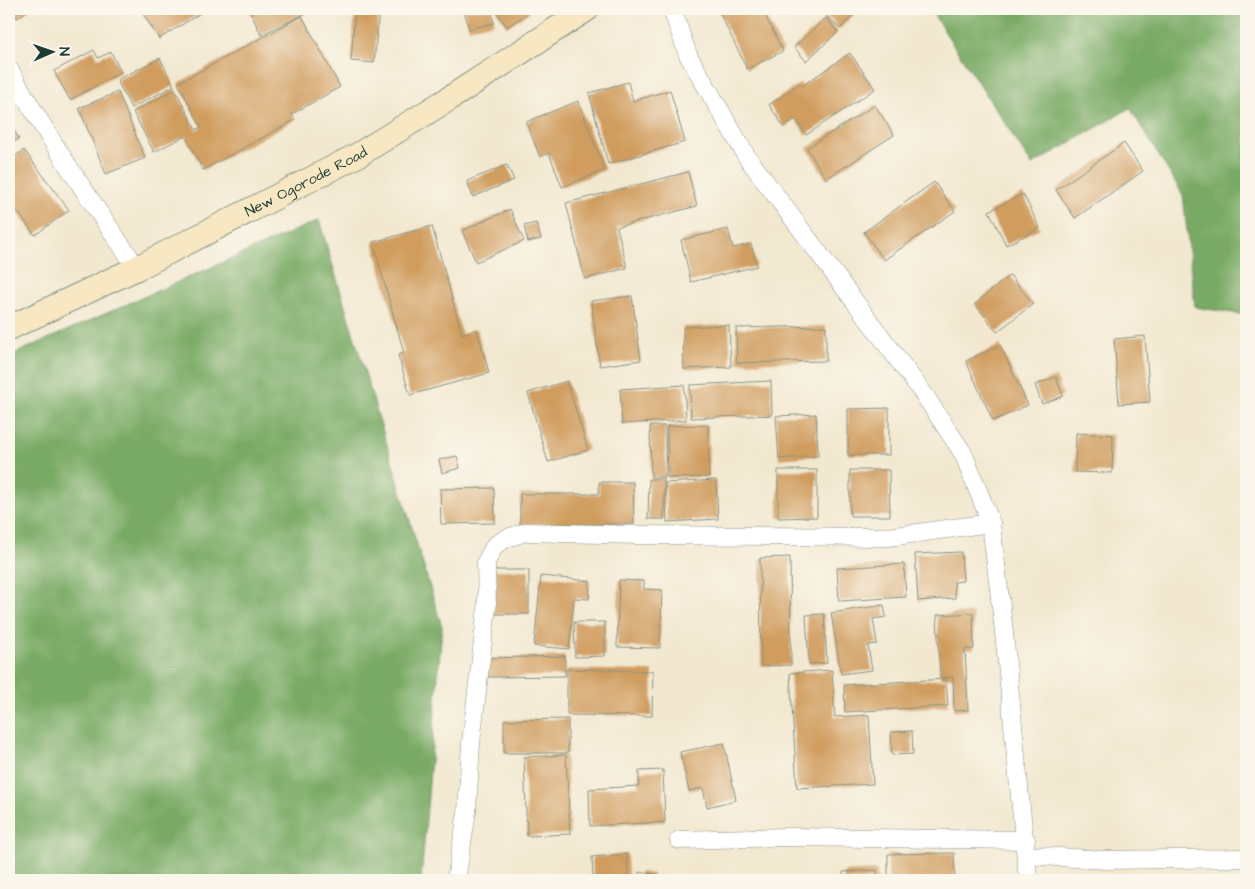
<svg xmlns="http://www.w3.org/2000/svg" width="1255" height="889" viewBox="0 0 1255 889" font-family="'Architects Daughter',sans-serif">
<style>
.forest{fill:#79aa65;stroke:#4c744c}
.building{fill:#d09d5f}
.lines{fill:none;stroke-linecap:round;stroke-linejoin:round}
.street-casing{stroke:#889282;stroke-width:19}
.secondary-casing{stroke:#889282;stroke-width:26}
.street{stroke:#fff;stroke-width:18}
.secondary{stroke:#f7e8c3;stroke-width:24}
.labels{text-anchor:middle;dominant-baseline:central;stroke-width:5;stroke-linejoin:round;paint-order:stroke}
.street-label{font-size:15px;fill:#1f3d34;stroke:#fbf7ec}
</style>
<rect width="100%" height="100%" fill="#fbf7ec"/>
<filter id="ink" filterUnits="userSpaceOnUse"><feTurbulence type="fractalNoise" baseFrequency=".02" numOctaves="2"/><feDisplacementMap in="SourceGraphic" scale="10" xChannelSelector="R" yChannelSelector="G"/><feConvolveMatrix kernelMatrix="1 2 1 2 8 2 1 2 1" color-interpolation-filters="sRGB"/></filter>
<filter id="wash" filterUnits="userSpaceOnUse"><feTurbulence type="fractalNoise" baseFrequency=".0096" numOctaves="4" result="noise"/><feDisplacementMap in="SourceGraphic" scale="20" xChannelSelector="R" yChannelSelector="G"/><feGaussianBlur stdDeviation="1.12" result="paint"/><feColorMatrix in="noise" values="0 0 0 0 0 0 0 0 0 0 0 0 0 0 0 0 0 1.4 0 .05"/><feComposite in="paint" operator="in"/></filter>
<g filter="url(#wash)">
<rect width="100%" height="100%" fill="#f2e8d0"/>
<g class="forest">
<polygon points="930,9 1246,9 1246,315 1195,307 1183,195 1130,108 1032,165"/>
<polygon points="319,220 442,627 421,880 9,880 9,356"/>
</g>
<g id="blocks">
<g class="building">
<polygon points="10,9 30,9 17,18"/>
<polygon points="140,9 207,9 159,39"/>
<polygon points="249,9 315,9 261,35"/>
<polygon points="355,9 379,9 374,63 351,61"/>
<polygon points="395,9 420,9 397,15"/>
<polygon points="491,9 494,23 469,29 464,10"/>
<polygon points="495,9 534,9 507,27"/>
<polygon points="718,9 762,9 783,51 747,69"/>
<polygon points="819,9 859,9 840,29"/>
<polygon points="302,16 340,87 292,114 295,120 203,170 185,136 154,152 133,112 175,89 196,130 201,127 178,83"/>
<polygon points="826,18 838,32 806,61 794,47"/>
<polygon points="94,50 98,58 111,52 121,72 70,100 54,71"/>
<polygon points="850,53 875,89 806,135 795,119 784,127 769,105 800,83 802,86"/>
<polygon points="160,58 174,86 131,108 117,80"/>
<polygon points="628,82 633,101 670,90 685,142 608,164 589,93"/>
<polygon points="118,92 145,158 106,174 79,108"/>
<polygon points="578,101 605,170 562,187 549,153 540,157 526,122"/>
<polygon points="875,105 894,135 826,179 807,148"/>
<polygon points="9,122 19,139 9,145"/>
<polygon points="1124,143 1143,171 1075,218 1056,190"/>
<polygon points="24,150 69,210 35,235 9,200 9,161"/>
<polygon points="507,165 514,180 473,197 467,181"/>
<polygon points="688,172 697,206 617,227 627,268 585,279 566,203"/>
<polygon points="934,182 955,211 884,260 864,232"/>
<polygon points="1023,194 1040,228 1006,245 989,211"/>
<polygon points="510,209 524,241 476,262 462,231"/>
<polygon points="536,223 541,239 528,242 524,226"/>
<polygon points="432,226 462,334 477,329 489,373 410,395 398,355 404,353 373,242"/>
<polygon points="728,229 733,248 751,244 757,266 691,282 681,240"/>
<polygon points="1010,275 1033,304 997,332 975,304"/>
<polygon points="632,296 641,360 600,366 591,301"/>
<polygon points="729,325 731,367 684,369 683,327"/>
<polygon points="826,326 826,361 737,363 736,328"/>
<polygon points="1145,336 1150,402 1119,404 1114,339"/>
<polygon points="1000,345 1028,405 993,421 966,361"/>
<polygon points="1056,377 1063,396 1042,404 1035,385"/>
<polygon points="567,381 588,450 548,462 528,393"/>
<polygon points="771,381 772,415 691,418 690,385"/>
<polygon points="684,385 686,420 622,424 620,389"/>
<polygon points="889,408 889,455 848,455 848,409"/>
<polygon points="816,414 818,456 779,459 776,416"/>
<polygon points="708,425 709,477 668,478 667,426"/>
<polygon points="650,426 665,426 666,477 651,477"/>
<polygon points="1076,433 1113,435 1112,473 1075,472"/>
<polygon points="457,456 460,468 442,473 439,460"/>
<polygon points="778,470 817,470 817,517 778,518"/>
<polygon points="850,470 889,470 890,516 850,516"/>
<polygon points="649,479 664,479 664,519 648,519"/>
<polygon points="716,480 718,519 667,522 665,483"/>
<polygon points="599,482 633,482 634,524 520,524 520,494 599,494"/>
<polygon points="494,488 495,523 441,524 440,489"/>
<polygon points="961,552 963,581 954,582 955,598 918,601 915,554"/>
<polygon points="790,557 791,665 761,666 760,558"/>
<polygon points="904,564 906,597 839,601 837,568"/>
<rect x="494" y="570" width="35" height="44"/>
<polygon points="541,576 590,581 589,599 574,598 569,649 534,646"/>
<polygon points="619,580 644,581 644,589 662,590 660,648 617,647"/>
<polygon points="884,605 886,617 873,619 877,644 868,645 872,670 841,674 831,613"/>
<polygon points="973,613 974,649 965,649 968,710 954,711 953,677 940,678 937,615"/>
<polygon points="824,614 827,663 809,664 806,615"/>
<polygon points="574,622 605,622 605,656 575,657"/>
<polygon points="565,656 565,676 488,677 487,658"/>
<polygon points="567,669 653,671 652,716 567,715"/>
<polygon points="832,670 835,717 869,715 873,784 797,788 790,673"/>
<polygon points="946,679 948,706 845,712 844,685"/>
<polygon points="568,719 568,753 504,753 504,720"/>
<polygon points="912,731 913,754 892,755 891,732"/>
<polygon points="724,743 736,800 707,807 703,788 689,791 680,752"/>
<polygon points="566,755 570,834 527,836 524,757"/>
<polygon points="663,770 665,822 590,826 589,789 639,786 639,771"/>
<polygon points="954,853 955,880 888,880 888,854"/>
<polygon points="627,854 628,880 593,880 592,857"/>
<polygon points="877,870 878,880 844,880 843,872"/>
<polygon points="639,872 653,874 652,880 638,880"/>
</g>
</g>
</g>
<g filter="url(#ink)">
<use href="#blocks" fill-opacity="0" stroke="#889282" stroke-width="1"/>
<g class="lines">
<defs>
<g id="street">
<polyline points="672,9 688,55 747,157 923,393 963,453 991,523 1004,632 1028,880"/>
<path d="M9,69c39,69 83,134 128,199"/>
<polyline points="679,840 787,837 1026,840"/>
<polyline points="1026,855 1106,860 1246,858"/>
<polyline points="456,880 467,812 471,743 487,607 486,562 495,545 507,538 526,532 637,535 888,537 991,523"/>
</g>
<g id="secondary">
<path id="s1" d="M9,328l128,-60 221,-113 89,-55 140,-91"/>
</g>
</defs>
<use href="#street" class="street-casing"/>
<use href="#secondary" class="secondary-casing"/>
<use href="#street" class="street"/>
<use href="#secondary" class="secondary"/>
</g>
</g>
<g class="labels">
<g class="street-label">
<text stroke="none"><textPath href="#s1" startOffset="331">New Ogorode Road</textPath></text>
</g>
</g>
<rect width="1255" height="889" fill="none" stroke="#fbf7ec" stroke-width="30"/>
<g transform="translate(52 52) rotate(88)" stroke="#fbf7ec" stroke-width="4" paint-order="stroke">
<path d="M0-4L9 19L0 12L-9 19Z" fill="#1f3d34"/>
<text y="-8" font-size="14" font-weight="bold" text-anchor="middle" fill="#1f3d34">N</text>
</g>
</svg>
